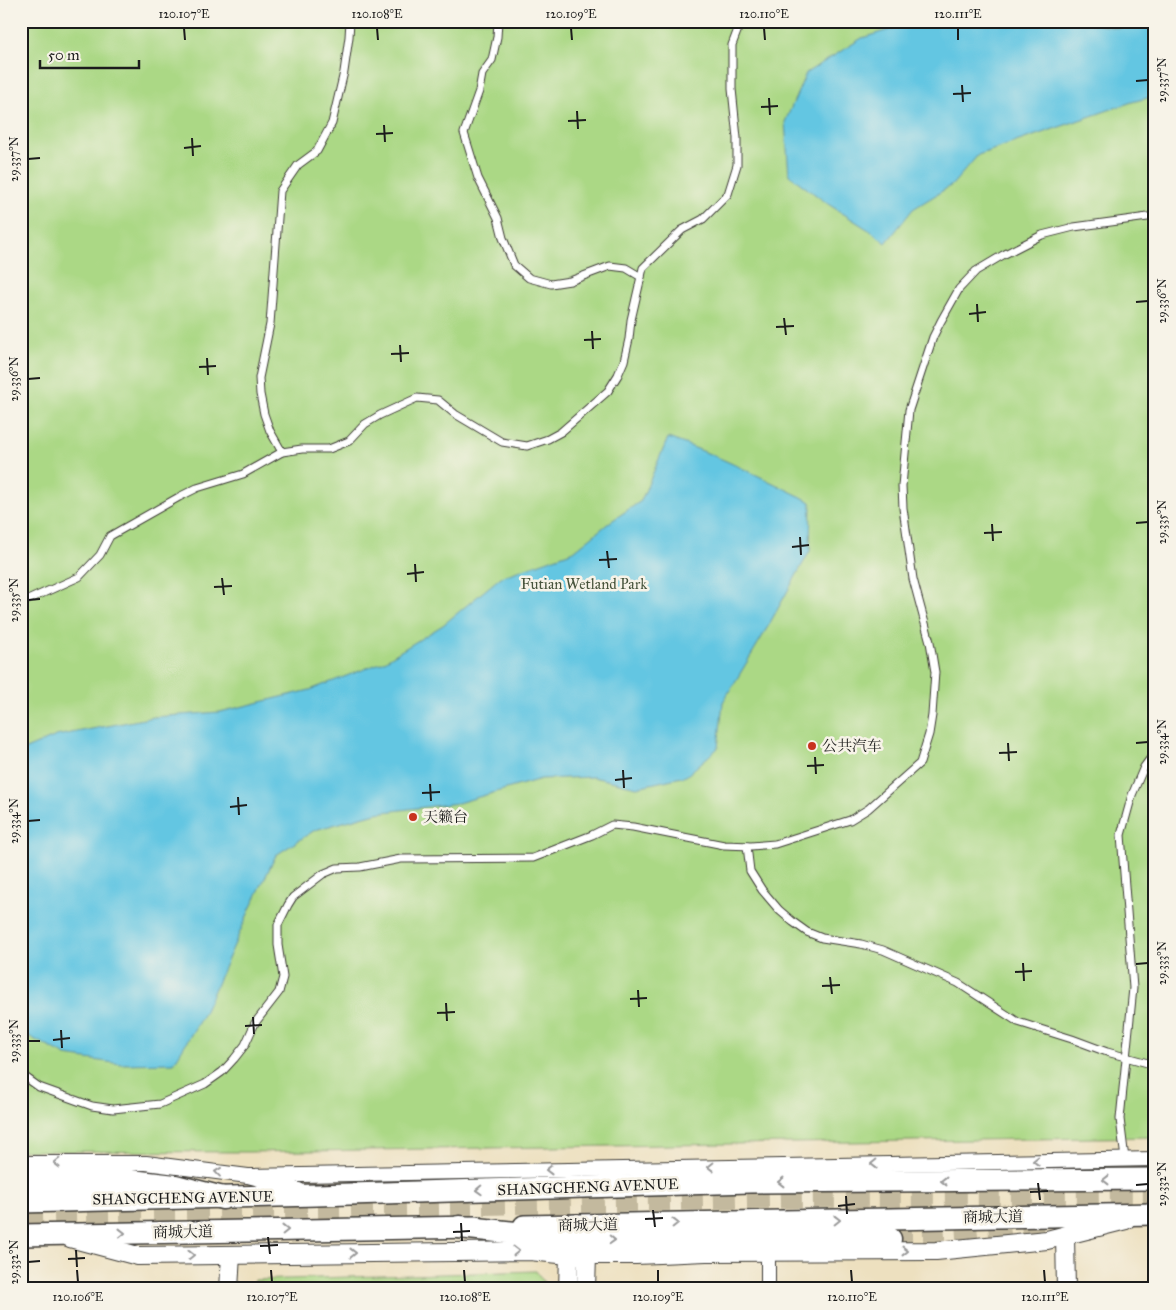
<svg xmlns="http://www.w3.org/2000/svg" width="1176" height="1310" viewBox="0 0 1176 1310" font-family="'IM FELL Great Primer','Noto Serif SC',serif">
<style>
.green{fill:#abd885;stroke:#647a50}
.water{fill:#64c6e2;stroke:#40717f}
.lines{fill:none;stroke-linecap:round;stroke-linejoin:round}
.trunk-tunnel{stroke:#c3b99e;stroke-width:22;stroke-dasharray:22 11;stroke-linecap:butt}
.service-casing{stroke:#3b3934;stroke-width:9}
.minor-casing{stroke:#3b3934;stroke-width:16}
.tertiary-casing{stroke:#3b3934;stroke-width:20}
.primary-casing{stroke:#3b3934;stroke-width:24}
.trunk-casing{stroke:#3b3934;stroke-width:25}
.service{stroke:#fff;stroke-width:7}
.minor{stroke:#fff;stroke-width:14}
.tertiary{stroke:#fff;stroke-width:18}
.primary{stroke:#fff;stroke-width:21}
.trunk{stroke:#fff;stroke-width:22}
.oneway{stroke:#999}
.ticks{fill:none;stroke:#1c1c1c;stroke-width:2}
.poi-dot{fill:#c8321e;stroke:#f7f3e8;stroke-width:2}
.labels{text-anchor:middle;dominant-baseline:central;stroke-width:5;stroke-linejoin:round;paint-order:stroke}
.park-label{font-size:15px;fill:#47543c;stroke:#f7f3e8}
.poi-label{font-size:15px;fill:#1c1c1c;stroke:#f7f3e8;text-anchor:start}
.street-label{font-size:15px;fill:#1c1c1c;stroke:#f7f3e8}
.neatline{fill:none;stroke:#1c1c1c;stroke-width:2}
.ticks-label{font-size:12px;text-anchor:middle;fill:#1c1c1c}
</style>
<rect width="100%" height="100%" fill="#f7f3e8"/>
<filter id="ink" filterUnits="userSpaceOnUse"><feTurbulence type="fractalNoise" baseFrequency=".02" numOctaves="2"/><feDisplacementMap in="SourceGraphic" scale="10" xChannelSelector="R" yChannelSelector="G"/><feConvolveMatrix kernelMatrix="1 2 1 2 8 2 1 2 1" color-interpolation-filters="sRGB"/></filter>
<filter id="wash" filterUnits="userSpaceOnUse"><feTurbulence type="fractalNoise" baseFrequency=".0096" numOctaves="4" result="noise"/><feDisplacementMap in="SourceGraphic" scale="20" xChannelSelector="R" yChannelSelector="G"/><feGaussianBlur stdDeviation="1.12" result="paint"/><feColorMatrix in="noise" values="0 0 0 0 0 0 0 0 0 0 0 0 0 0 0 0 0 1.4 0 .05"/><feComposite in="paint" operator="in"/></filter>
<g filter="url(#wash)">
<rect width="100%" height="100%" fill="#ede0bf"/>
<g class="green">
<polygon points="21,21 1155,21 1155,1137 248,1152 21,1151"/>
<polygon points="536,1271 549,1289 254,1289 255,1280"/>
</g>
<g class="water">
<polygon points="918,21 1075,21 1119,28 1152,22 1155,23 1155,96 1132,102 978,155 952,185 913,209 886,243 872,232 828,204 789,175 785,122 806,73 862,38"/>
<path d="M668,438c49,17 96,40 143,64l-1,49 -48,86 -39,65 -5,46 -32,28 -49,11 -44,-10 -52,2 -83,24 -82,10 -61,17 -39,25 -25,52 -47,106 -30,50 -53,1 -55,-8 -45,-24v-281l35,-15 98,-19 66,-5 90,-22 73,-28 60,-37 58,-48 73,-26 36,-29 31,-21z"/>
</g>
</g>
<g filter="url(#ink)">
<g class="lines">
<g class="trunk-tunnel">
<polyline points="21,1214 798,1197 1155,1195"/>
<path d="M890,1239c65,0 128,-7 192,-18"/>
</g>
<defs>
<g id="service">
<polyline points="498,21 497,37 492,60 482,74 479,91 464,133 478,178 498,218 503,238 514,265 529,278 551,284 570,281 610,266 626,268 641,277"/>
<polyline points="282,452 270,431 264,414 260,394 259,378 270,324 280,191 298,165 317,151 332,123 344,72 349,37 350,21"/>
<polyline points="21,603 79,577 100,555 110,536 179,497 197,488 243,474 282,452 302,449 329,449 349,441 365,424 380,415 417,398 438,400 455,414 502,442 527,446 548,439 561,432 608,391 618,375 624,361 629,339 631,320 643,268 682,230 703,219 728,194 737,165 737,138 732,89 732,45 741,21"/>
<polyline points="747,846 750,871 762,890 779,910 793,922 807,932 822,938 861,944 883,950 958,983 1018,1022 1072,1039 1107,1052 1155,1065"/>
<polyline points="21,1074 39,1087 92,1106 113,1109 160,1104 205,1084 222,1072 234,1059 245,1045 255,1023 279,992 283,977 278,945 278,925 288,905 293,897 323,874 337,868 360,867 401,859 533,858 592,835 612,825 633,827 724,845 751,846 775,844 850,820 868,809 920,763 929,734 932,715 935,672 930,642 913,579 903,508 902,486 909,410 933,337 941,321 959,289 976,271 1003,255 1042,235 1074,227 1155,216"/>
<polyline points="1125,1159 1120,1119 1133,988 1121,835 1132,795 1144,767 1155,752"/>
</g>
<g id="minor">
<polyline points="21,1163 146,1163 248,1176 299,1190"/>
<polyline points="248,1176 1155,1159"/>
<polyline points="768,1251 768,1289"/>
</g>
<g id="tertiary">
<polyline points="1065,1235 1066,1289"/>
<polyline points="70,1238 138,1256 530,1251 569,1255 636,1255 706,1252 936,1251 1047,1240 1126,1220"/>
<polyline points="229,1289 231,1255"/>
<polyline points="568,1289 569,1255"/>
<polyline points="586,1289 587,1255"/>
</g>
<g id="primary">
<polyline points="21,1202 317,1195 750,1182 1155,1179"/>
<polyline points="524,1226 1155,1214"/>
<polyline points="21,1235 476,1227"/>
</g>
<g id="trunk">
<polyline points="21,1181 131,1181 175,1186 223,1198"/>
<polyline points="459,1227 564,1238 628,1240 890,1239"/>
</g>
</defs>
<use href="#service" class="service-casing"/>
<use href="#minor" class="minor-casing"/>
<use href="#tertiary" class="tertiary-casing"/>
<use href="#primary" class="primary-casing"/>
<use href="#trunk" class="trunk-casing"/>
<use href="#service" class="service"/>
<use href="#minor" class="minor"/>
<use href="#tertiary" class="tertiary"/>
<use href="#primary" class="primary"/>
<use href="#trunk" class="trunk"/>
</g>
<defs><path id="oneway-chevron" d="M-2-3.5L2.5 0L-2 3.5" fill="none" stroke-width="1.6" stroke-linecap="round" stroke-linejoin="round" transform="scale(1.25)"/></defs>
<g class="oneway">
<use href="#oneway-chevron" transform="translate(1036 1161) rotate(179)"/>
<use href="#oneway-chevron" transform="translate(57 1163) rotate(179)"/>
<use href="#oneway-chevron" transform="translate(874 1164) rotate(179)"/>
<use href="#oneway-chevron" transform="translate(711 1167) rotate(179)"/>
<use href="#oneway-chevron" transform="translate(549 1170) rotate(179)"/>
<use href="#oneway-chevron" transform="translate(218 1172) rotate(-173)"/>
<use href="#oneway-chevron" transform="translate(1106 1180) rotate(180)"/>
<use href="#oneway-chevron" transform="translate(944 1181) rotate(180)"/>
<use href="#oneway-chevron" transform="translate(781 1182) rotate(180)"/>
<use href="#oneway-chevron" transform="translate(479 1190) rotate(178)"/>
<use href="#oneway-chevron" transform="translate(837 1220) rotate(-1)"/>
<use href="#oneway-chevron" transform="translate(675 1223) rotate(-1)"/>
<use href="#oneway-chevron" transform="translate(285 1230) rotate(-1)"/>
<use href="#oneway-chevron" transform="translate(122 1233) rotate(-1)"/>
<use href="#oneway-chevron" transform="translate(612 1240) rotate(2)"/>
<use href="#oneway-chevron" transform="translate(516 1251) rotate(-1)"/>
<use href="#oneway-chevron" transform="translate(905 1251)"/>
<use href="#oneway-chevron" transform="translate(353 1253) rotate(-1)"/>
<use href="#oneway-chevron" transform="translate(191 1255) rotate(-1)"/>
</g>
</g>
<path class="ticks" d="M184,28l1,12M377,28l1,12M571,28l1,12M764,28l1,12M958,28v12M1136,81l12,-1M962,85l1,17M953,94l18,-1M769,98l1,17M761,107l17,-1M577,111l1,18M568,121l18,-1M384,125l1,17M376,134l17,-1M192,138l1,18M184,148l17,-2M28,159l12,-1M1136,302l12,-1M977,304l1,18M969,314l17,-2M784,318l2,17M776,327l18,-1M592,331l1,18M584,340l17,-1M400,345l1,17M391,354l18,-1M207,358l1,17M199,367l17,-1M28,379l12,-1M1136,523l12,-1M992,524l1,17M984,533l18,-1M800,537l1,18M792,547l17,-2M607,551l2,17M599,560l18,-1M415,564l1,18M407,574l17,-2M222,578l2,17M214,587l18,-1M28,600l12,-1M1008,743l1,18M1136,743l12,-1M999,753l18,-1M815,757l1,17M807,766l17,-1M623,770l1,18M615,780l17,-2M430,784l1,17M422,793l18,-1M238,797l1,18M230,807l17,-2M28,821l12,-1M1023,963l1,18M1136,964l12,-1M1015,972l17,-1M830,977l2,17M822,986l18,-1M638,990l1,17M630,999l17,-1M446,1003l1,18M437,1013l18,-1M253,1017l1,17M245,1026l17,-1M61,1030l1,18M53,1040l17,-2M28,1041h12M1038,1183l2,17M1136,1185l12,-1M1030,1192l18,-1M846,1196l1,18M838,1206l17,-2M653,1210l2,17M645,1219l18,-1M461,1223l1,18M453,1232l17,-1M268,1237l2,17M260,1246l18,-1M76,1250l1,17M68,1259l17,-1M28,1262l12,-1M77,1270l1,12M271,1270l1,12M464,1270l1,12M658,1270v12M851,1270l1,12M1044,1270l1,12"/>
<g class="poi-dot">
<circle cx="812" cy="746" r="5"/>
<circle cx="413" cy="817" r="5"/>
</g>
<g class="labels">
<g class="park-label">
<text x="584" y="584">Futian Wetland Park</text>
</g>
<g class="poi-label">
<text x="822" y="746">公共汽车</text>
<text x="423" y="817">天籁台</text>
</g>
<g class="street-label">
<text transform="translate(588 1187) rotate(-2)">SHANGCHENG AVENUE</text>
<text transform="translate(183 1198) rotate(-1)">SHANGCHENG AVENUE</text>
<text transform="translate(993 1217) rotate(-1)">商城大道</text>
<text transform="translate(588 1225) rotate(-1)">商城大道</text>
<text transform="translate(183 1232) rotate(-1)">商城大道</text>
</g>
</g>
<rect width="1176" height="1310" fill="none" stroke="#f7f3e8" stroke-width="55"/>
<path d="M40 60v8h99v-8" fill="none" stroke="#1c1c1c" stroke-width="2.5"/>
<text x="48" y="60" font-size="15" fill="#1c1c1c" stroke="#f7f3e8" stroke-width="4" paint-order="stroke">50 m</text>
<rect x="28" y="28" width="1120" height="1254" class="neatline"/>
<g class="ticks-label">
<text x="184" y="18">120.107°E</text>
<text x="377" y="18">120.108°E</text>
<text x="571" y="18">120.109°E</text>
<text x="764" y="18">120.110°E</text>
<text x="958" y="18">120.111°E</text>
<text transform="translate(1162 80) rotate(-90)" y="4">29.337°N</text>
<text transform="translate(14 159) rotate(-90)" y="4">29.337°N</text>
<text transform="translate(1162 301) rotate(-90)" y="4">29.336°N</text>
<text transform="translate(14 379) rotate(-90)" y="4">29.336°N</text>
<text transform="translate(1162 522) rotate(-90)" y="4">29.335°N</text>
<text transform="translate(14 600) rotate(-90)" y="4">29.335°N</text>
<text transform="translate(1162 742) rotate(-90)" y="4">29.334°N</text>
<text transform="translate(14 821) rotate(-90)" y="4">29.334°N</text>
<text transform="translate(1162 963) rotate(-90)" y="4">29.333°N</text>
<text transform="translate(14 1041) rotate(-90)" y="4">29.333°N</text>
<text transform="translate(1162 1184) rotate(-90)" y="4">29.332°N</text>
<text transform="translate(14 1262) rotate(-90)" y="4">29.332°N</text>
<text x="78" y="1301">120.106°E</text>
<text x="272" y="1301">120.107°E</text>
<text x="465" y="1301">120.108°E</text>
<text x="658" y="1301">120.109°E</text>
<text x="852" y="1301">120.110°E</text>
<text x="1045" y="1301">120.111°E</text>
</g>
</svg>
